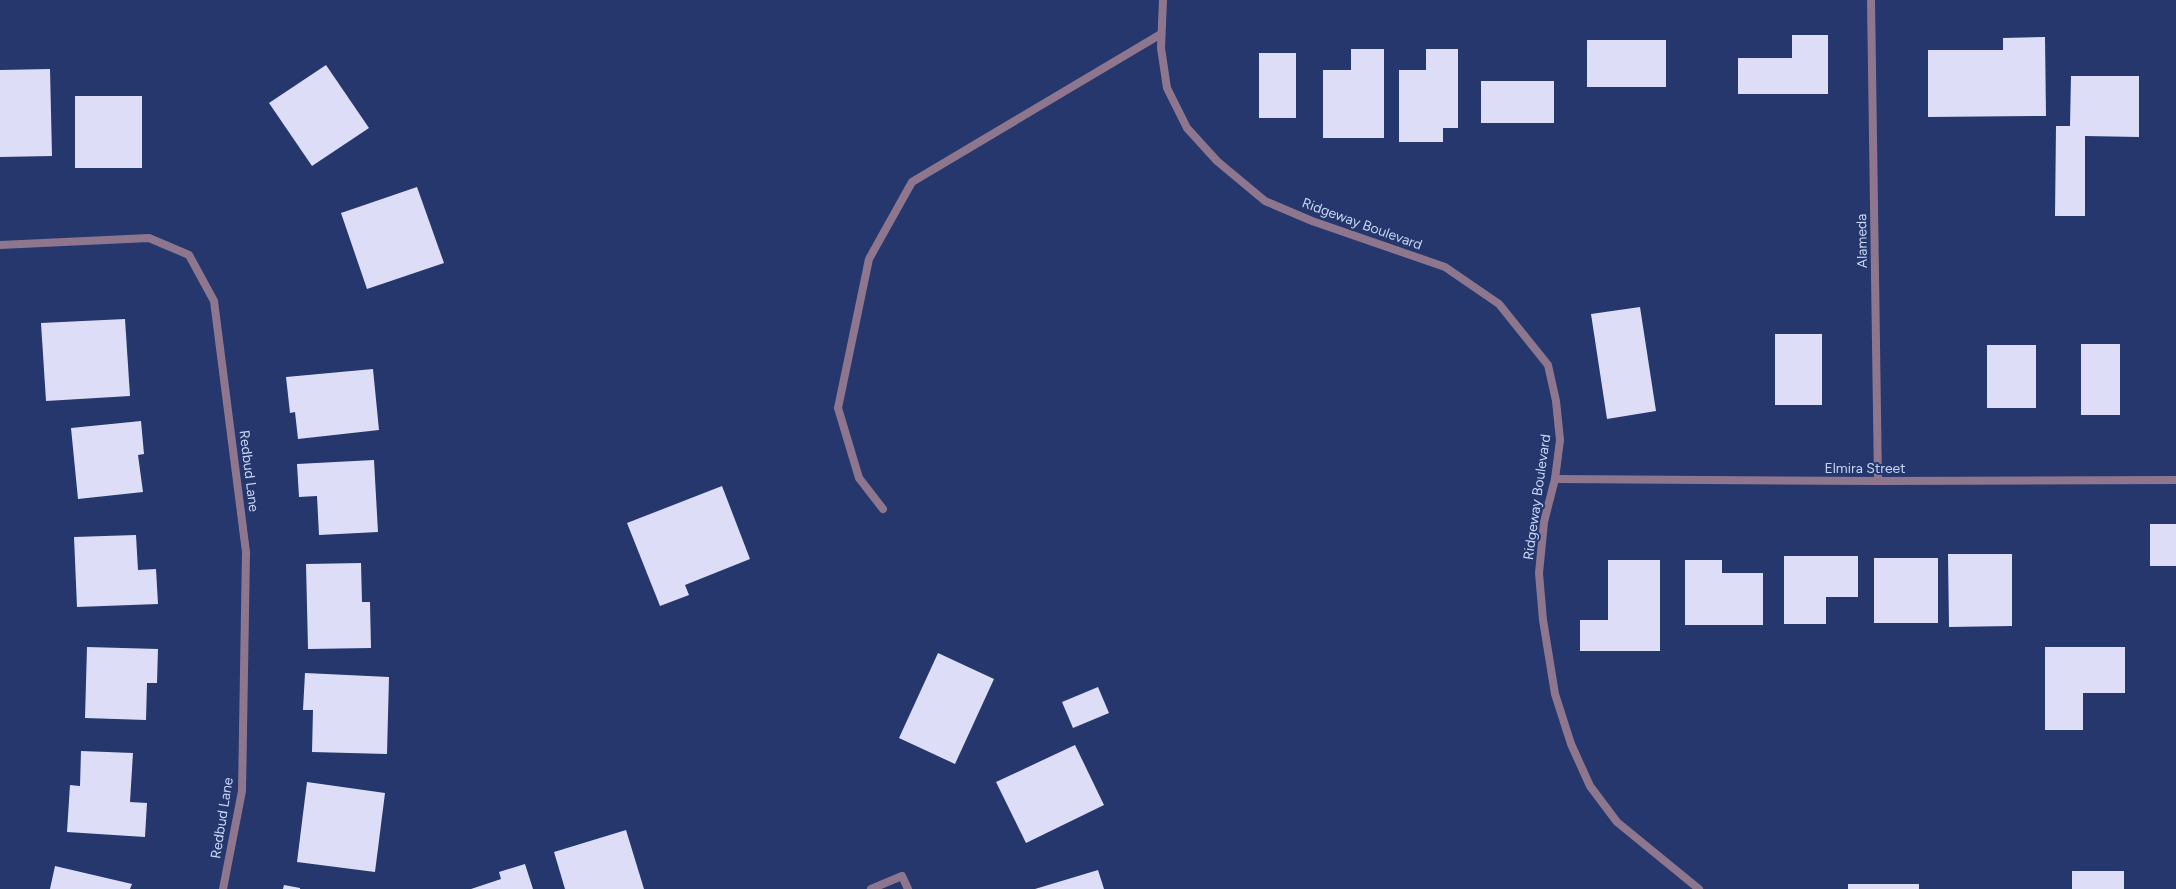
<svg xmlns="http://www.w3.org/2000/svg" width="2176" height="889" viewBox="0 0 2176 889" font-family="Figtree,sans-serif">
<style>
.building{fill:#ddddf7}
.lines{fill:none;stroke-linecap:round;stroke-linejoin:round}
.lane{stroke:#8e778e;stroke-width:8}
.street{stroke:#8e778e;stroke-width:8}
.labels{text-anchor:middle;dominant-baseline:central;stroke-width:4;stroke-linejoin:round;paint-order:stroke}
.street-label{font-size:14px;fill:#c8d6f6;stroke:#25376c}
</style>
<rect width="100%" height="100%" fill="#25376c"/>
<g class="building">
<polygon points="1792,35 1828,35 1828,94 1738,94 1738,58 1792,58"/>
<polygon points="2045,37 2046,116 1928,117 1928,50 2003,50 2003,38"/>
<rect x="1587" y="40" width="79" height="47"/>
<polygon points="1351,49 1384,49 1384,138 1323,138 1323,70 1351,70"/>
<polygon points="1426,49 1458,49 1458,128 1443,128 1443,142 1399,142 1399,70 1426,70"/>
<rect x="1259" y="53" width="37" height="65"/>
<polygon points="326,65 369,128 312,166 269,103"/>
<polygon points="50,69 52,156 0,157 0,70"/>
<polygon points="2071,76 2139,76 2139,137 2085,136 2085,216 2055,216 2056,126 2070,126"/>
<rect x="1481" y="81" width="73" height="42"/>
<rect x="75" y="96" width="67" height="72"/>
<polygon points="417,187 444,263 367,289 341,213"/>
<polygon points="1640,307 1656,411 1607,419 1591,314"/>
<polygon points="125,319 130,396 46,401 41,323"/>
<rect x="1775" y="334" width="47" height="71"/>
<rect x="2081" y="344" width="39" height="71"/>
<rect x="1987" y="345" width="49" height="63"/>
<polygon points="373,369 379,430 298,439 295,412 290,413 286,377"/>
<polygon points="141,421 144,454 138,455 143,492 78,499 71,428"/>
<polygon points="374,460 378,532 319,535 317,496 299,497 297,464"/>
<polygon points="722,486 750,559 685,585 689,595 660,606 627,523"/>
<rect x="2150" y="524" width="26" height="42"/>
<polygon points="136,535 138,570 156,569 158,604 77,607 74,537"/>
<polygon points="1948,554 2012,554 2012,626 1949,627"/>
<polygon points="1784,556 1858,556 1858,597 1826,597 1826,624 1784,624"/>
<rect x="1874" y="558" width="64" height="65"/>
<polygon points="1608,560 1660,560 1660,651 1580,651 1580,620 1608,620"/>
<polygon points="1685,560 1722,560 1722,573 1763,573 1763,625 1685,625"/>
<polygon points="361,563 362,602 370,602 371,648 308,649 306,564"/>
<polygon points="87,647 158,649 157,683 147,683 146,720 85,718"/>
<polygon points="2045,647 2125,647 2125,693 2083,693 2083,730 2045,730"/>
<polygon points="938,653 994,679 955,764 899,738"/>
<polygon points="305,673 389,677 387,754 312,752 313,710 303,710"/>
<polygon points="1098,687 1109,713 1073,728 1062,702"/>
<polygon points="1075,745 1104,805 1026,843 996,782"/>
<polygon points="81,751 133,753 130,802 147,803 145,837 67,832 70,785 80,786"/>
<polygon points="307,782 385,793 375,872 297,862"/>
<polygon points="626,830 644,889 565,889 554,852"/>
<polygon points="525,864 533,889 471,889 501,879 499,872"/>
<polygon points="55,866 132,884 130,889 50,889"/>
<polygon points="1098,870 1104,889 1035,889"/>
<rect x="2072" y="871" width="52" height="18"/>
<rect x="1848" y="884" width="71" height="5"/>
<polygon points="284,885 300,888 300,889 283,889"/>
</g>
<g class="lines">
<polyline class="lane" points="883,509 859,478 838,408 869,259 912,182 1161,34"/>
<g class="street">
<polyline points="1163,0 1161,48 1167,88 1187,128 1217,161 1265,201 1312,221 1445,267 1499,304 1548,365 1556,401 1560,440 1555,479 1544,522 1539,573 1543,620 1555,694 1571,744 1590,786 1617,822 1699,889"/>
<polyline points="1871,0 1878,481"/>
<polyline points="0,245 149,238 189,255 214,301 246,552 242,791 223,889"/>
<polyline points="1555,479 1878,481 2176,480"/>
<polyline points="871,889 902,876 908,889"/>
</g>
</g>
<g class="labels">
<g class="street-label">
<text transform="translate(1362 224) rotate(20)">Ridgeway Boulevard</text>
<text transform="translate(1862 241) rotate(-91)">Alameda</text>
<text x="1865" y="468">Elmira Street</text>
<text transform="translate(249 471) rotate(83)">Redbud Lane</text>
<text transform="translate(1537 497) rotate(-82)">Ridgeway Boulevard</text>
<text transform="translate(222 818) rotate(-81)">Redbud Lane</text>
</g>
</g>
</svg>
